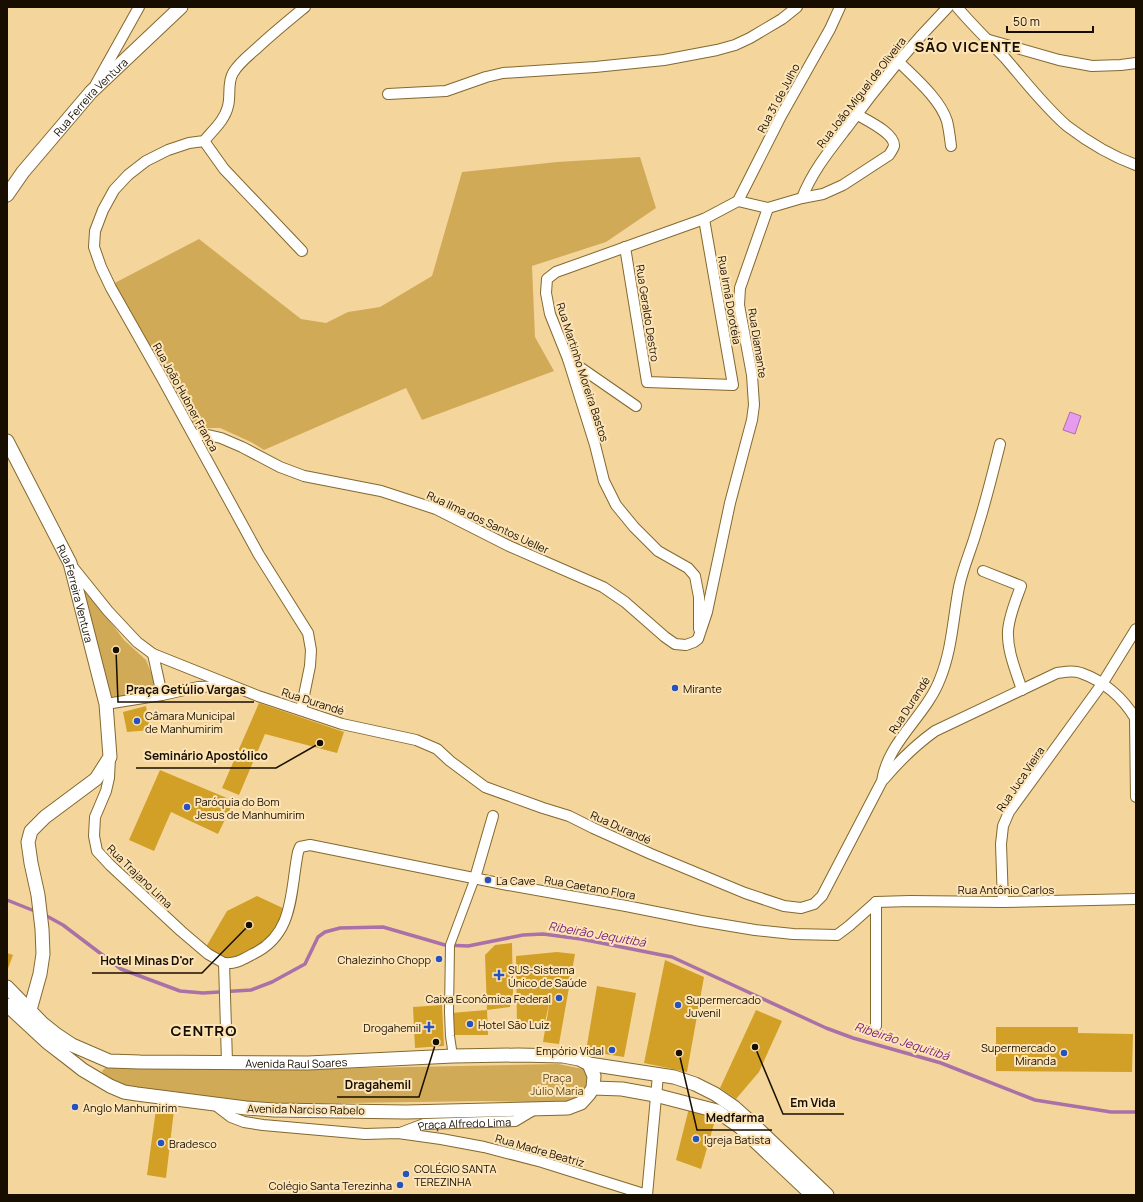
<svg xmlns="http://www.w3.org/2000/svg" width="1143" height="1202" viewBox="0 0 1143 1202" font-family="Manrope,sans-serif">
<style>
.green{fill:#d1aa58}
.water{fill:#e79bee;stroke:#a971a7}
.lines{fill:none;stroke-linecap:round;stroke-linejoin:round}
.stream{stroke:#a971a7;stroke-width:3.5}
.building{fill:#d2a027}
.pedestrian-casing{stroke:#83682f;stroke-width:10}
.minor-casing{stroke:#83682f;stroke-width:12}
.tertiary-casing{stroke:#83682f;stroke-width:15}
.pedestrian{stroke:#fff;stroke-width:8}
.minor{stroke:#fff;stroke-width:10}
.tertiary{stroke:#fff;stroke-width:13}
.poi-dot{fill:#2652c0;stroke:#fce4b6;stroke-width:1.5}
.labels{text-anchor:middle;dominant-baseline:central;stroke-width:4;stroke-linejoin:round;paint-order:stroke}
.street-label{font-size:11px;fill:#180e00;stroke:#fce4b6}
.poi-label{font-size:11px;fill:#180e00;stroke:#fce4b6;text-anchor:start}
.park-label{font-size:11px;fill:#5f4a1d;stroke:#fce4b6}
.water-label{font-size:12px;font-style:italic;fill:#771b7f;stroke:#fce4b6}
.district-label{font-size:15px;font-weight:bold;letter-spacing:1px;fill:#180e00;stroke:#fce4b6}
.leader{fill:none;stroke:#180e00;stroke-width:1.5}
.callout-dot{fill:#180e00;stroke:#fce4b6;stroke-width:1.5}
.callout-label{font-size:12px;text-anchor:middle;font-weight:bold;fill:#180e00;stroke:#fce4b6;stroke-width:4;stroke-linejoin:round;paint-order:stroke}
</style>
<rect width="100%" height="100%" fill="#f4d69c"/>
<g class="green">
<polygon points="640,157 656,208 606,242 532,266 535,337 554,371 422,420 406,388 264,450 251,442 220,428 197,428 107,287 199,239 301,319 326,323 348,312 380,307 432,276 462,172 557,162"/>
<polygon points="78,579 124,640 146,660 158,690 111,701"/>
<polygon points="558,1064 588,1070 592,1089 578,1103 483,1101 278,1104 220,1100 127,1089 105,1081 102,1071 108,1065 314,1069"/>
</g>
<polygon class="water" points="1070,412 1081,416 1075,434 1063,430"/>
<g class="lines">
<g class="stream">
<polyline points="7,900 37,912"/>
<polyline points="43,914 63,925 121,969 180,991 203,993 251,990 272,982 305,964 318,937 325,932 340,928 383,927 445,945 468,946 523,935 543,934 581,939 672,957 826,1028 853,1038 941,1063 1035,1100 1111,1112 1136,1112"/>
</g>
</g>
<g class="building">
<polygon points="259,703 344,732 337,753 265,734 239,795 222,788"/>
<polygon points="146,706 150,730 127,732 123,712"/>
<polygon points="160,770 234,801 218,834 171,812 154,851 129,840"/>
<polygon points="257,896 287,910 272,935 256,947 233,958 226,959 206,947 227,911"/>
<polygon points="512,943 513,995 510,1007 487,1010 485,955 495,945"/>
<polygon points="557,952 575,954 559,1044 543,1042 550,1000 545,1022 517,1027 516,956"/>
<polygon points="7,953 13,955 7,971"/>
<polygon points="665,960 704,977 687,1072 644,1063"/>
<polygon points="597,986 636,993 624,1057 586,1051"/>
<polygon points="442,1005 444,1046 415,1048 413,1007"/>
<polygon points="487,1010 488,1035 452,1035 451,1013"/>
<polygon points="756,1010 782,1021 759,1072 736,1099 720,1088"/>
<polygon points="996,1027 1078,1027 1078,1033 1133,1034 1132,1072 996,1071"/>
<polygon points="689,1108 716,1117 701,1169 676,1160"/>
<polygon points="156,1109 174,1110 166,1178 147,1175"/>
</g>
<g class="lines">
<defs>
<polyline id="pedestrian" points="453,1056 450,1036 449,1012 450,945 475,878"/>
<g id="minor">
<path d="M957,7c15,18 32,34 48,51 20,23 39,48 62,68 21,16 44,30 69,39"/>
<polyline points="989,40 1059,60 1092,66 1121,65 1136,63"/>
<path d="M899,62c16,16 41,37 48,59 2,8 3,17 4,25"/>
<polyline points="96,84 139,7"/>
<polyline points="388,94 446,91 486,77 503,73 595,67 664,60 717,50 735,45 750,38 782,19 797,7"/>
<polyline points="204,141 224,169 302,251"/>
<path d="M802,198c10,-26 27,-47 44,-69 31,-43 65,-84 102,-122"/>
<path d="M738,201l30,7 34,-10 21,-4 20,-9 46,-30c2,-3 4,-6 5,-9 1,-13 -28,-26 -38,-32"/>
<polyline points="738,201 781,116 830,29 840,7"/>
<polyline points="625,247 647,382 733,385 704,219"/>
<polyline points="568,359 636,406"/>
<polyline points="194,435 208,435 221,438 242,447 280,467 304,476 381,491 436,509 509,546 603,587 625,602 665,637 675,644 686,645 694,642 698,639 707,612 730,503 752,420 754,405 752,375 739,305 740,288 768,208"/>
<path d="M71,565l37,46 29,31 16,12 105,42 84,28 74,16 21,9 13,12 35,26 58,21 26,8 24,12 58,26 94,39 39,13 17,2 13,-4 8,-8 60,-115c6,-40 44,-65 58,-102 12,-29 13,-61 19,-92 4,-20 13,-39 18,-58 9,-28 16,-57 23,-85"/>
<path d="M983,571l38,15c-5,14 -12,30 -13,45 -1,20 8,40 14,59"/>
<polyline points="699,629 699,597 695,576 688,568 658,551 634,527 616,505 604,481 595,445 568,359 550,314 546,293 547,279 556,272 704,219 738,201"/>
<polyline points="153,654 162,695"/>
<polyline points="106,704 162,695 198,687 230,686"/>
<path d="M301,710l9,-44 1,-16 -3,-17 -49,-78 -97,-177 -51,-90 -10,-21 -7,-20 1,-16 8,-21 11,-20 14,-15 18,-14 22,-11 21,-7 15,-2c9,-11 21,-21 24,-35 3,-11 -1,-23 5,-33 5,-9 15,-17 23,-24 16,-15 32,-28 49,-42"/>
<polyline points="1135,718 1136,797"/>
<polyline points="110,757 109,778 106,791 95,817 94,836 97,851 110,865 181,931 208,954 224,963"/>
<path d="M884,779c16,-19 30,-33 51,-48l122,-58c8,-1 16,-3 24,0 23,8 42,25 54,45"/>
<polyline points="475,878 493,816"/>
<polyline points="876,902 910,901 1003,902 1136,899"/>
<polyline points="876,902 876,1026"/>
<polyline points="1003,902 1001,844 1003,826 1009,812 1102,684 1136,629"/>
<path d="M224,963c12,1 18,-3 29,-9 42,-20 37,-63 45,-102l2,-5 10,-2 198,40 118,21 75,15 54,9 38,4 44,1 12,-9 27,-24"/>
<polyline points="224,963 227,1062"/>
<polyline points="214,1104 231,1117 244,1122 263,1125 365,1134 398,1133 441,1139 484,1147 542,1162 647,1195"/>
<path id="s1" d="M400,1133l24,-9 91,-3 20,-12"/>
<polyline points="647,1195 658,1075"/>
</g>
<g id="tertiary">
<path id="s2" d="M7,195l16,-23 68,-80 90,-85"/>
<path id="s3" d="M7,441l63,122 36,141 4,53 -14,22 -51,38 -14,14 -3,11 3,21 7,32 4,34 1,25 -3,20 -10,36v8"/>
<path id="s4" d="M7,987l35,36 15,12 15,10 37,16 31,1 168,1 145,-7 65,-1 45,1 16,3 10,5 5,12 -1,12 -4,6 -8,9 -13,5 -162,4 -132,-2 -28,-2 -109,-14 -13,-2 -14,-6 -27,-16 -14,-11 -22,-17 -40,-37"/>
<polyline points="589,1064 674,1077 695,1084 715,1094 734,1107 753,1124 827,1195"/>
<polyline points="593,1088 622,1089 655,1095 717,1111 740,1127 808,1191 816,1195"/>
</g>
</defs>
<use href="#pedestrian" class="pedestrian-casing"/>
<use href="#minor" class="minor-casing"/>
<use href="#tertiary" class="tertiary-casing"/>
<use href="#pedestrian" class="pedestrian"/>
<use href="#minor" class="minor"/>
<use href="#tertiary" class="tertiary"/>
</g>
<g class="poi-dot">
<circle cx="675" cy="688" r="4"/>
<circle cx="137" cy="721" r="4"/>
<circle cx="187" cy="807" r="4"/>
<circle cx="488" cy="880" r="4"/>
<circle cx="439" cy="959" r="4"/>
<path d="M497 969h4v4h4v4h-4v4h-4v-4h-4v-4h4z"/>
<circle cx="559" cy="998" r="4"/>
<circle cx="678" cy="1005" r="4"/>
<circle cx="470" cy="1024" r="4"/>
<path d="M427 1021h4v4h4v4h-4v4h-4v-4h-4v-4h4z"/>
<circle cx="612" cy="1050" r="4"/>
<circle cx="1064" cy="1053" r="4"/>
<circle cx="75" cy="1107" r="4"/>
<circle cx="696" cy="1139" r="4"/>
<circle cx="161" cy="1143" r="4"/>
<circle cx="406" cy="1174" r="4"/>
<circle cx="400" cy="1185" r="4"/>
</g>
<g class="labels">
<g class="street-label">
<text transform="translate(861 92) rotate(-52)">Rua João Miguel de Oliveira</text>
<text stroke="none"><textPath href="#s2" startOffset="129">Rua Ferreira Ventura</textPath></text>
<text transform="translate(778 98) rotate(-62)">Rua 31 de Julho</text>
<text transform="translate(730 300) rotate(80)">Rua Irmã Dorotéia</text>
<text transform="translate(648 313) rotate(81)">Rua Geraldo Destro</text>
<text transform="translate(758 343) rotate(81)">Rua Diamante</text>
<text transform="translate(583 372) rotate(72)">Rua Martinho Moreira Bastos</text>
<text transform="translate(186 397) rotate(61)">Rua João Hubner Franca</text>
<text transform="translate(488 522) rotate(25)">Rua Ilma dos Santos Ueller</text>
<text stroke="none"><textPath href="#s3" startOffset="168">Rua Ferreira Ventura</textPath></text>
<text transform="translate(313 701) rotate(18)">Rua Durandé</text>
<text transform="translate(909 705) rotate(-57)">Rua Durandé</text>
<text transform="translate(1020 779) rotate(-56)">Rua Juca Vieira</text>
<text transform="translate(621 827) rotate(24)">Rua Durandé</text>
<text transform="translate(140 876) rotate(44)">Rua Trajano Lima</text>
<text transform="translate(590 887) rotate(10)">Rua Caetano Flora</text>
<text x="1006" y="889">Rua Antônio Carlos</text>
<text stroke="none"><textPath href="#s4" startOffset="315">Avenida Raul Soares</textPath></text>
<text transform="translate(306 1109) rotate(1)">Avenida Narciso Rabelo</text>
<text stroke="none"><textPath href="#s1" startOffset="66">Praça Alfredo Lima</textPath></text>
<text transform="translate(540 1150) rotate(16)">Rua Madre Beatriz</text>
</g>
<g class="poi-label">
<text x="683" y="688">Mirante</text>
<text x="145" y="715">Câmara Municipal<tspan x="145" dy="13">de Manhumirim</tspan></text>
<text x="195" y="801">Paróquia do Bom<tspan x="195" dy="13">Jesus de Manhumirim</tspan></text>
<text x="496" y="880">La Cave</text>
<text x="431" y="959" text-anchor="end">Chalezinho Chopp</text>
<text x="508" y="969">SUS-Sistema<tspan x="508" dy="13">Único de Saúde</tspan></text>
<text x="551" y="998" text-anchor="end">Caixa Econômica Federal</text>
<text x="686" y="999">Supermercado<tspan x="686" dy="13">Juvenil</tspan></text>
<text x="478" y="1024">Hotel São Luiz</text>
<text x="421" y="1027" text-anchor="end">Drogahemil</text>
<text x="1056" y="1047" text-anchor="end">Supermercado<tspan x="1056" dy="13">Miranda</tspan></text>
<text x="604" y="1050" text-anchor="end">Empório Vidal</text>
<text x="83" y="1107">Anglo Manhumirim</text>
<text x="704" y="1139">Igreja Batista</text>
<text x="169" y="1143">Bradesco</text>
<text x="414" y="1168">COLÉGIO SANTA<tspan x="414" dy="13">TEREZINHA</tspan></text>
<text x="392" y="1185" text-anchor="end">Colégio Santa Terezinha</text>
</g>
<g class="park-label">
<text x="557" y="1077">Praça<tspan x="557" dy="13">Júlio Maria</tspan></text>
</g>
<g class="water-label">
<text transform="translate(597 934) rotate(10)">Ribeirão Jequitibá</text>
<text transform="translate(902 1041) rotate(18)">Ribeirão Jequitibá</text>
</g>
<g class="district-label">
<text x="968" y="46">SÃO VICENTE</text>
<text x="204" y="1030">CENTRO</text>
</g>
</g>
<path class="leader" d="M116 650L118 702H254M320 743L276 768H136M249 925L202 973H92M436 1042L419 1097H337M755 1047L783 1114H844M679 1053L697 1130H772"/>
<g class="callout-dot">
<circle cx="116" cy="650" r="4"/>
<circle cx="320" cy="743" r="4"/>
<circle cx="249" cy="925" r="4"/>
<circle cx="436" cy="1042" r="4"/>
<circle cx="755" cy="1047" r="4"/>
<circle cx="679" cy="1053" r="4"/>
</g>
<g class="callout-label">
<text x="186" y="694">Praça Getúlio Vargas</text>
<text x="206" y="760">Seminário Apostólico</text>
<text x="147" y="965">Hotel Minas D'or</text>
<text x="378" y="1089">Dragahemil</text>
<text x="813" y="1107">Em Vida</text>
<text x="735" y="1122">Medfarma</text>
</g>
<rect width="1143" height="1202" fill="none" stroke="#180e00" stroke-width="16"/>
<path d="M1007 26v6h86v-6" fill="none" stroke="#180e00" stroke-width="2"/>
<text x="1013" y="26" font-size="12" fill="#180e00" stroke="#fce4b6" stroke-width="3" paint-order="stroke">50 m</text>
</svg>
